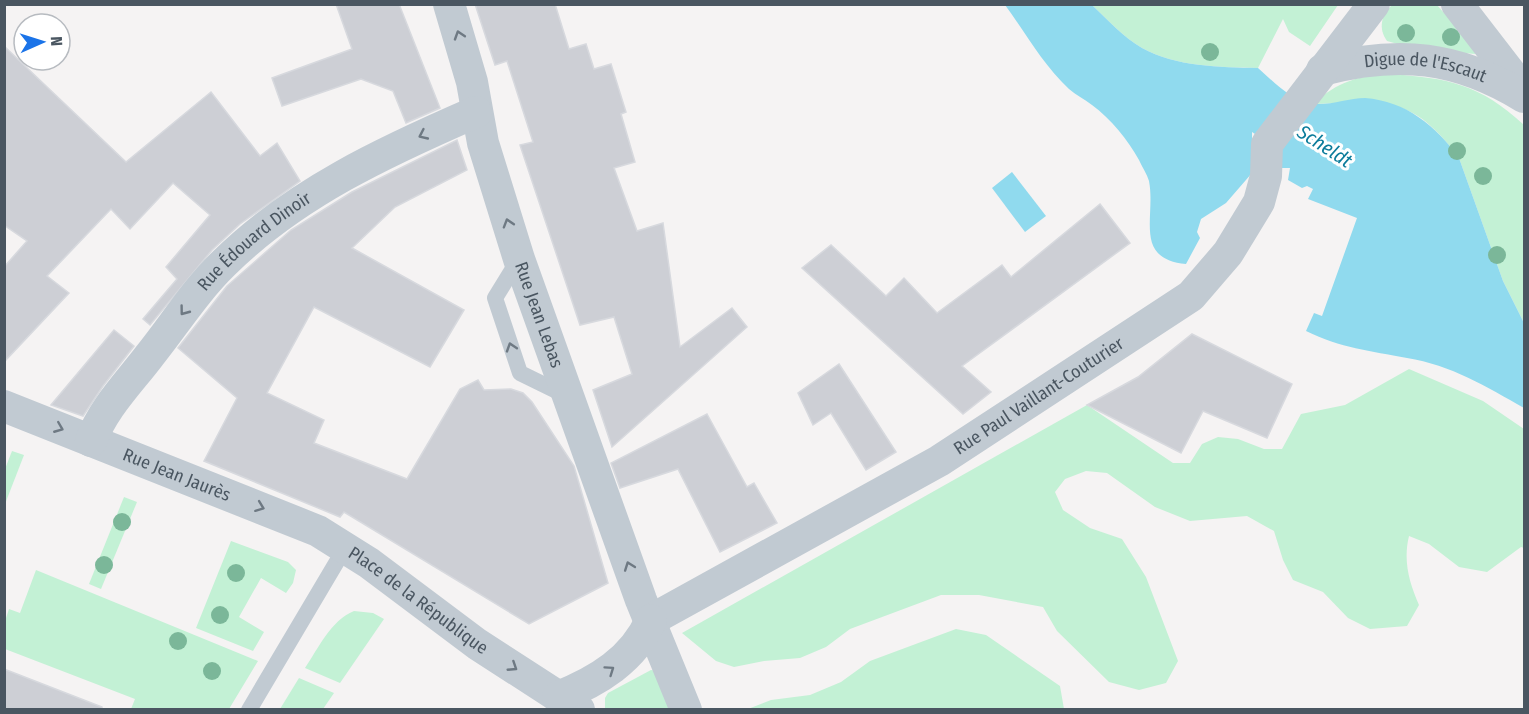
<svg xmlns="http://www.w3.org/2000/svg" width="1529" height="714" viewBox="0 0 1529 714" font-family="'Fira Sans Condensed',sans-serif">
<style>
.green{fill:#c3f1d5}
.water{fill:#90daee}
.building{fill:#cdcfd5;stroke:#d7d9de;stroke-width:1.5}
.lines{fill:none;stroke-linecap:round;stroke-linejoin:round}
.lane{stroke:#c1cad2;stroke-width:16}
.street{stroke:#c1cad2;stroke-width:32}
.tree{fill:#7bb799}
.oneway{stroke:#6e7983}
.labels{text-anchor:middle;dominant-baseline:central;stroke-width:6;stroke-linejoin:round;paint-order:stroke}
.street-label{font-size:18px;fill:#4a5661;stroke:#fff}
.water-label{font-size:20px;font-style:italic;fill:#0c7c9b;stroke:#fff}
</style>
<rect width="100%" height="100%" fill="#f5f3f3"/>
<g class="green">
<path d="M1092,5h246l-28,41 -21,-14 -6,-13 -25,49c-38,-1 -82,-1 -116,-20 -19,-11 -34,-28 -50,-43z"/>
<path d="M1392,5h45l37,42 1,7 -63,-6 -25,-7c-9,-13 -6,-25 5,-36z"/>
<path d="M1390,74c58,4 90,10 134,51v198l-21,-42 -44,-123c-47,-64 -74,-57 -145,-54 23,-23 45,-28 76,-30z"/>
<path d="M1409,369l74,32 41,28v119l-3,-1 -34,25 -28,-5 -30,-23 -20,-8c-6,25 0,46 10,69l-12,21 -37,3 -22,-11 -25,-26 -30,-12 -10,-20 -9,-29 -27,-15 -57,5 -35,-14 -48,-34 -21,-2 -21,8 -10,13 8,18 27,18 32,11 24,38 32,84 -12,22 -27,7 -30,-8 -52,-51 -14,-24 -64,-12h-38l-91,34 -24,18 -26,11 -36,3 -30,6 -18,-6 -34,-28 405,-228 86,58h17l12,-19 16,-7 20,2 26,10h18l19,-35 44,-9z"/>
<polygon points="12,451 24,455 5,504 5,469"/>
<polygon points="124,497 137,502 101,589 89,584"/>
<polygon points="231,541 288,562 296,570 293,583 286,593 261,578 239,617 264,632 253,651 196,628"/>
<polygon points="36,570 258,661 229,709 131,709 135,699 5,649 5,621 9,609 20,613"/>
<path d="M354,611l19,2 11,6 -44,64 -35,-15c13,-19 26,-48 49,-57z"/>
<polygon points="956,629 986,635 1060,686 1064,709 748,709 771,700 810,695 841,682 870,661"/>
<polygon points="651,670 658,671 674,709 605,709 605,698 608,693"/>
<polygon points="299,678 334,693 323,709 280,709"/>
</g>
<g class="water">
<path d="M1005,5h87c16,15 31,32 50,43 34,19 78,19 116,20 16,14 34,34 57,36 17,1 34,-6 50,-6 41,3 71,28 94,60l44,123 21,42v85c-37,-21 -73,-43 -117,-50 -37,-7 -66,-10 -101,-27l8,-18 8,3 35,-98 -49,-19 5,-10 -6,-3 -5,2 -14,-8 2,-12h-9l-2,-18 -27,-18v41l-26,30 -25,16 -4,13 3,6 -14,26c-53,-5 -30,-47 -37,-83 -2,-7 -7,-14 -10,-21 -11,-20 -28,-41 -47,-55 -8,-6 -16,-10 -23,-16 -26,-24 -44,-57 -64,-84z"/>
<polygon points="1012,172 1046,216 1025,232 992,188"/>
</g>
<g class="building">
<polygon points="336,4 399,4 440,108 406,123 393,91 361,79 282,106 272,78 352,49"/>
<polygon points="475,4 555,4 569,49 586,44 594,69 611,64 626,112 621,114 635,162 614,168 637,231 663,223 680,347 732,308 747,327 612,447 593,390 632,374 614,317 580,325 520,145 533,142 507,61 495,65"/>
<polygon points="4,46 126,162 211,92 260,156 277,143 300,181 240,224 212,250 150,325 143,319 177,279 166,267 210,215 173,183 130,229 111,209 47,276 69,293 4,362 4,267 27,241 4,225"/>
<polygon points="457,140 467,170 395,207 352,248 464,310 430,367 314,307 267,393 324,420 314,443 407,479 460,389 478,380 484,390 511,389 523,393 532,402 574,466 608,583 529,624 344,512 340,517 204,461 237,398 178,348 227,286 291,230 352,192"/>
<polygon points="1100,204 1130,243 962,366 991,392 963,414 802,268 831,245 886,296 904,278 937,313 1002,265 1011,277"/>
<polygon points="114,330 134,346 103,386 83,416 51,405"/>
<polygon points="1192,334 1292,384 1267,438 1203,411 1181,453 1087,405 1138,377"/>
<polygon points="839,364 896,452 866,470 831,413 813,425 798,393"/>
<polygon points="707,414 747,487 754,483 777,523 720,552 678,469 620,488 611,463"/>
<polygon points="4,669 102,707 102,710 4,710"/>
</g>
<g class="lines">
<g class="lane">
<polyline points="519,259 495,298 520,373 567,396"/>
<polyline points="249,710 345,548"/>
</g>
<g class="street">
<path id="s1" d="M449,4l23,78 11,61 36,116 122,341 45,110"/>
<polyline points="1457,4 1524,91"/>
<path id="s2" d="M1322,70c77,-20 135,-14 202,27"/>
<path id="s3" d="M4,406l314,125 51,32 108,81 102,66"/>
<path id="s4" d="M91,441c13,-34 37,-57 59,-86 24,-30 46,-65 74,-92 71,-70 162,-112 252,-151"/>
<path id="s5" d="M651,620l288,-159 252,-165 37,-43 31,-51 7,-26 1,-32 107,-140"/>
<path d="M558,697c40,-16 75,-37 93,-77"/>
</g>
</g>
<g class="tree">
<circle cx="1406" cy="33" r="9"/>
<circle cx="1451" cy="37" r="9"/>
<circle cx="1210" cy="52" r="9"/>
<circle cx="1457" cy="151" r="9"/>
<circle cx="1483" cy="176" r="9"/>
<circle cx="1497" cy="255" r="9"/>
<circle cx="122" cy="522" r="9"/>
<circle cx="104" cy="565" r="9"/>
<circle cx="236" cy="573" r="9"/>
<circle cx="220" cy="615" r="9"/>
<circle cx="178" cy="641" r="9"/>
<circle cx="212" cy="671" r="9"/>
</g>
<defs><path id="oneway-chevron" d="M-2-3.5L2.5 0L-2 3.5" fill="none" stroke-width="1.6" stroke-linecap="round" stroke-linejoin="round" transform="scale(1.5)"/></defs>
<g class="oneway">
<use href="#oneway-chevron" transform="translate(459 35) rotate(-108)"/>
<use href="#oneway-chevron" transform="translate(423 135) rotate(155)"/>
<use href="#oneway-chevron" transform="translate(508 223) rotate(-107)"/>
<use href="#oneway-chevron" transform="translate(184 311) rotate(127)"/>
<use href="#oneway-chevron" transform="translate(511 347) rotate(-108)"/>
<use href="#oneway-chevron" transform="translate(59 428) rotate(22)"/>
<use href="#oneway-chevron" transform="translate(260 507) rotate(21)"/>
<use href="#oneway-chevron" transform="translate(629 566) rotate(-110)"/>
<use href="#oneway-chevron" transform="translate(513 667) rotate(33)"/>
<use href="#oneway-chevron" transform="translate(610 670) rotate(-35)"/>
</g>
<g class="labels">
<g class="street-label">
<text stroke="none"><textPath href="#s2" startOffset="105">Digue de l'Escaut</textPath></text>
<text stroke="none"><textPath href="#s4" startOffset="260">Rue Édouard Dinoir</textPath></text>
<text stroke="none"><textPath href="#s1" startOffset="324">Rue Jean Lebas</textPath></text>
<text stroke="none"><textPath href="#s5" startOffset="448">Rue Paul Vaillant-Couturier</textPath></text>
<text stroke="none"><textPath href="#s3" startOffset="186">Rue Jean Jaurès</textPath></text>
<text stroke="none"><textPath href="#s3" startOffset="460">Place de la République</textPath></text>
</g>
<g class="water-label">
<text transform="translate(1325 146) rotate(33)">Scheldt</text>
</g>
</g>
<rect width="1529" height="714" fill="none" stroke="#4a5661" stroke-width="12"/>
<g transform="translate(42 42) rotate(87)"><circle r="28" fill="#ffffff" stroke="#b7bbc0" stroke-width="1.5"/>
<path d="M0-4.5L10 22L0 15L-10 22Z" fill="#1a73e8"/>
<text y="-9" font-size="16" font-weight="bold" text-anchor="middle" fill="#4a5661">N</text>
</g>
</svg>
